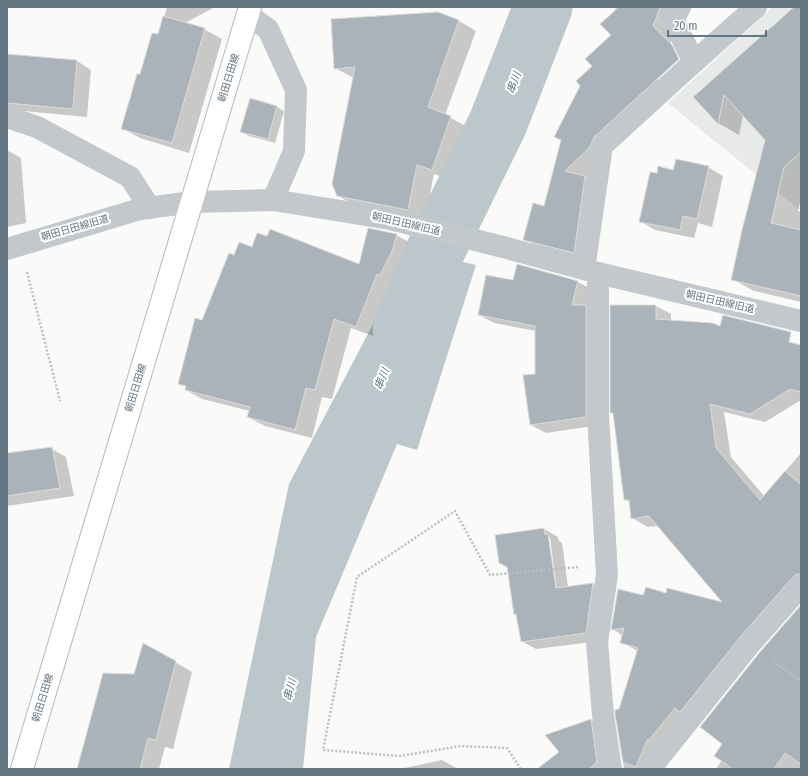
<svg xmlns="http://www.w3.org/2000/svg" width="808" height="776" viewBox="0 0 808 776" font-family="'Fira Sans Condensed','Noto Sans JP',sans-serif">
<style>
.built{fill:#e8e9e9}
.water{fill:#bbc7cb}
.shadow{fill:#0003;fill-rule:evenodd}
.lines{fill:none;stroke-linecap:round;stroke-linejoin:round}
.river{stroke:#bbc7cb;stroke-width:59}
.building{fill:#aab3b9;stroke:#dcdcda}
.major-casing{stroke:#b5babe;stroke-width:24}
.path{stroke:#bbbfc2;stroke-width:2.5;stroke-dasharray:2 2;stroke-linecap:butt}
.minor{stroke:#c3c8cc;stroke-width:22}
.major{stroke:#fff;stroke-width:22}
.labels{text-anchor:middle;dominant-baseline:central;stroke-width:4;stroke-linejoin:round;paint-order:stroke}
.street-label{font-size:10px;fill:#657683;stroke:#fff}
.water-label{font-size:11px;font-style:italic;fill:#60757c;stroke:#fff}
</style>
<rect width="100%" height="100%" fill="#fafaf8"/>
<polygon class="built" points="773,7 801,7 801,211 668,103"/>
<polygon class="water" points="412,250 476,265 417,450 397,444 316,637 303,769 229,769 289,484"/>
<g class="shadow">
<polygon points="167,7 215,7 185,23 204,29 222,39 189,153 140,138 122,128 140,75 159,35"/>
<polygon points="616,7 680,7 672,39 649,105 605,158 585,177 601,187 590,262 541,249 525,239 544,207 594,67 612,35 614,13"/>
<polygon points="796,7 801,7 801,198 798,211 801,212 801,302 754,291 732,279 766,140 743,115 739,135 718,123 695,97"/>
<polygon points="437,13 459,21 476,31 445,115 468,127 449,179 434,174 425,219 356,206 338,196 354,78 335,68"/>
<polygon points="7,55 77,61 91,70 87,117 13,110 7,106"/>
<polygon points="277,107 284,111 275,143 249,136 242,132"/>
<polygon points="7,150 21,158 26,223 7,227"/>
<polygon points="708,167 723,176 712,227 698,223 694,238 655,230 640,221 674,171"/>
<polygon points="396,235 413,244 409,261 397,284 393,283 373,336 351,328 332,399 322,397 312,438 265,426 248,417 250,411 202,399 186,390 186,387 179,383 202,321 234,256 252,248 360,265"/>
<polygon points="518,265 578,282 593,290 600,425 546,433 531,425 536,374 536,331 494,323 479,315 514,282"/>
<polygon points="656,306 671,314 671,322 801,346 801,400 765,422 724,412 731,457 764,496 801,453 801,593 653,769 624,769 616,711 620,709 638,651 621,642 623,636 613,629 644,596 666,594 725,604 658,526 648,527 632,518 630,503 625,499 614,414 612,413"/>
<polygon points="52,449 66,457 74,496 7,506 7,454"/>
<path d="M544,529l14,8 1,4 3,2 6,44 25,-3 14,9 -7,48 -64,8 -15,-8 -3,-26 -3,-1zM548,537h2l7,55 -2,1z"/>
<polygon points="801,606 801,769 716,769 722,760"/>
<polygon points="175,662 192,672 173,749 165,747 159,769 79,769 134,675"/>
<polygon points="591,720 607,729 613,769 551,769 560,752"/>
<polygon points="442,760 458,769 400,769"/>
<polygon points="382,768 385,769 359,769"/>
</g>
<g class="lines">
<polyline class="river" points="402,330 430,262 498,123 543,7"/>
</g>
<g class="building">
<polygon points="619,7 660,7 653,26 672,45 679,59 594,137 589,148 565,171 585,176 574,253 523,240 533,203 544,206 561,140 554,137 580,86 576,81 592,66 585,59 611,35 600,24"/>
<polygon points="794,7 801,7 801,152 784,167 771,223 801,230 801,296 731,280 742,230 765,140 724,95 718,124 693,97"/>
<polygon points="438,12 459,20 428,107 451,116 432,170 417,165 408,210 337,196 332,184 355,67 334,69 331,19"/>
<polygon points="163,16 205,28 172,143 121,129 137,74 140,74 152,33 158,34"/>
<polygon points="7,54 77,60 73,109 7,103"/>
<polygon points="250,98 277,106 268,139 240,132"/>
<polygon points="676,159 709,166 697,219 683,216 680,230 639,222 650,172 657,173 658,166 673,170"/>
<polygon points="368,228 397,234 392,251 380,275 377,274 356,327 334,319 315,390 306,388 295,430 247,417 250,407 185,390 186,386 178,384 195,318 202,320 229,253 234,255 239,242 252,247 257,233 267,236 270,229 359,264"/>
<polygon points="517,264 578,281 572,305 586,305 586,417 530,425 523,375 535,374 535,326 478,315 486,275 513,280"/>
<polygon points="610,305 656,305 656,319 712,323 720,326 723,315 791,332 789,342 801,345 801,392 790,389 750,414 710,404 716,448 760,500 785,471 801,485 801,574 797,574 792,578 741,636 680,712 675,708 649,740 647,740 636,767 623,762 615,714 615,710 619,709 638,648 620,643 624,628 611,630 618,589 643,595 646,587 666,593 667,588 722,602 649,516 631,519 629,500 624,500 613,413 610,413"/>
<polygon points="52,447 60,488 7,496 7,453"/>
<polygon points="544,528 545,535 548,534 556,588 593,583 586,633 521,642 516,614 514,615 507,567 499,563 495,535"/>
<polygon points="801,605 801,764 785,753 774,769 733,769 714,756 722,744 700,727 760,652"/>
<polygon points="143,643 176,661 156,740 148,738 140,769 77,769 103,673 134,674"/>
<polygon points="591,719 597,762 589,769 537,769 559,752 545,735"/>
</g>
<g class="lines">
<defs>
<polyline id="major" points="22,769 250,7"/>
</defs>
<use href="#major" class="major-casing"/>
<g class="path">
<polyline points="27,272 60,401"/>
<polyline points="773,661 801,681"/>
<polyline points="521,769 507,748 461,746 400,756 323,750 357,577 455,511 490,575 578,567"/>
</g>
<g class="minor">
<polyline points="248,15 268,29 296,90 294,151 273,200"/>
<polyline points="694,62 756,7"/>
<polyline points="7,117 37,127 130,177 150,208"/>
<polyline points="7,249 140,209 192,202 273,200 390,219 503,247 598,273 801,321"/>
<polyline points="584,269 602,146 694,62 673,20 680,7"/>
<polyline points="598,273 598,414 607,575 597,642 603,715 611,769"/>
<polyline points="650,769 750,644 801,586"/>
</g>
<use href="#major" class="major"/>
</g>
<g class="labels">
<g class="street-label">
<text transform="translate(229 78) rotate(-73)">朝田日田線</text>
<text transform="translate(406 224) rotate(13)">朝田日田線旧道</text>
<text transform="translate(75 228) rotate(-16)">朝田日田線旧道</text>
<text transform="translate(720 302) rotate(13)">朝田日田線旧道</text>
<text transform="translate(136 388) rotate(-73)">朝田日田線</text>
<text transform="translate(43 698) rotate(-73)">朝田日田線</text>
</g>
<g class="water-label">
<text transform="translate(514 83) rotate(-69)">串川</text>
<text transform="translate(382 379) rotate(-68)">串川</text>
<text transform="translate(290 690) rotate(-76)">串川</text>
</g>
</g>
<rect width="808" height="776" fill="none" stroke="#657683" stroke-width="16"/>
<path d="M668 30v6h98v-6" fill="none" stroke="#657683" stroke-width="2"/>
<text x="674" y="30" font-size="12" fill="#657683" stroke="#ffffff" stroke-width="3" paint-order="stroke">20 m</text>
</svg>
